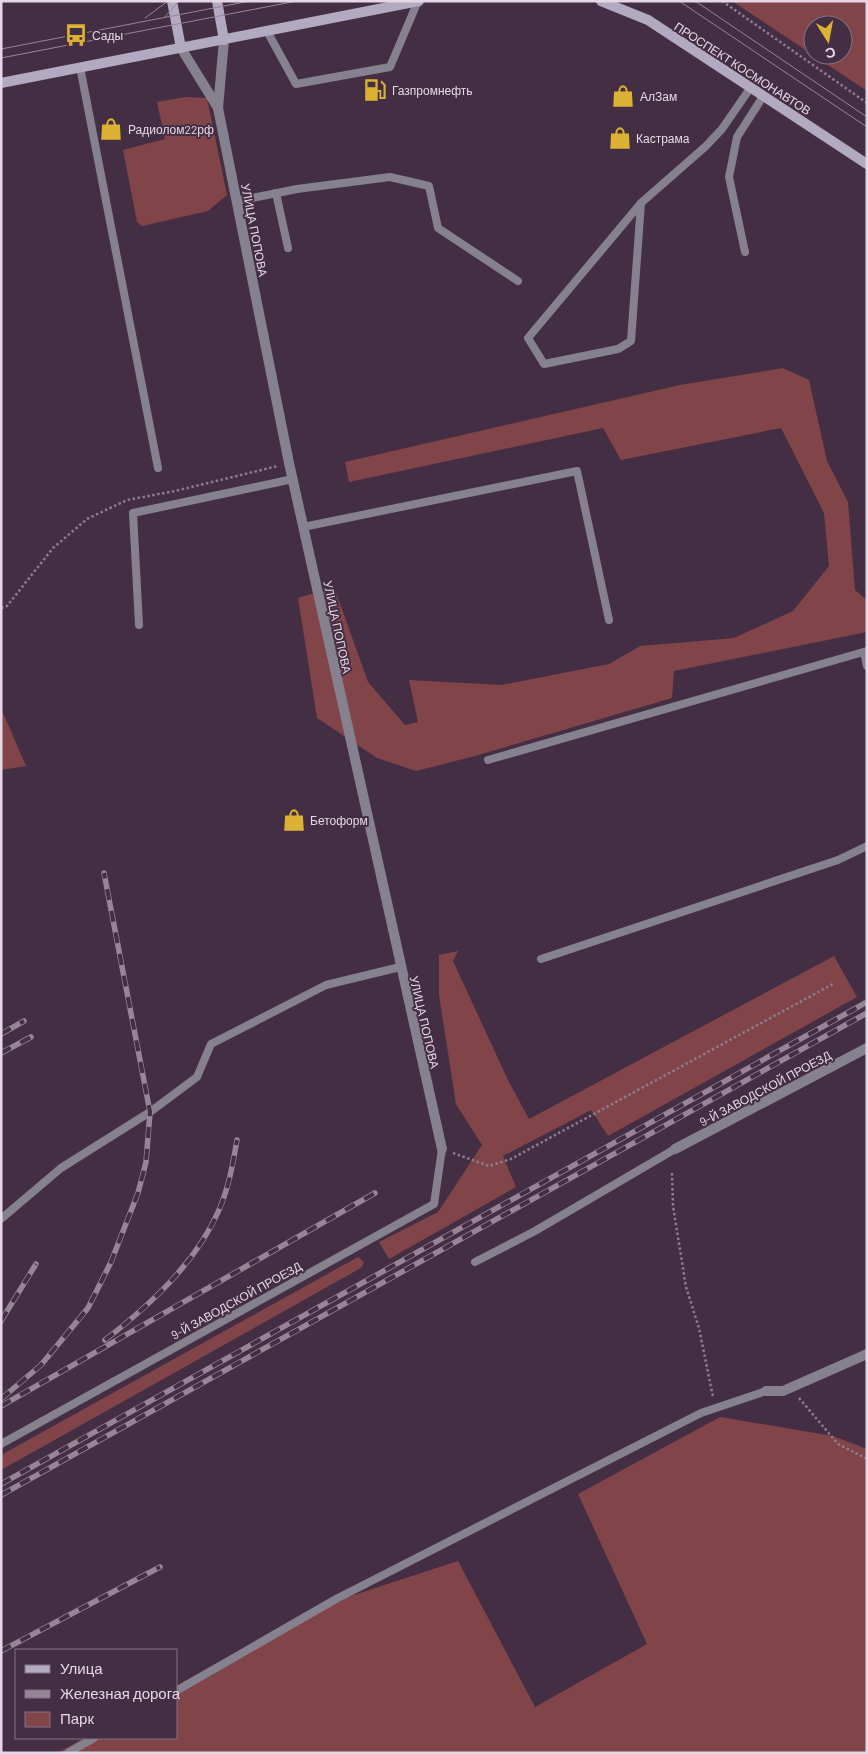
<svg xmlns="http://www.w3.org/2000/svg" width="868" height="1754" viewBox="0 0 868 1754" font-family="Barlow,sans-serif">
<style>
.green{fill:#814449;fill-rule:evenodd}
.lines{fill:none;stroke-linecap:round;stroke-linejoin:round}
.path{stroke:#8e7c8e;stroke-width:2.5;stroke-dasharray:2.5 2.5;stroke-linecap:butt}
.service{stroke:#86818f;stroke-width:8}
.minor{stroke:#86818f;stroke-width:10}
.secondary{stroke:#b2aac0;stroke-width:10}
.tram{stroke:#978597;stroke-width:1}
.rail-casing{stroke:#978597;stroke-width:5.5}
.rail{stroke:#442e44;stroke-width:4;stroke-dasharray:11;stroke-linecap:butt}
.labels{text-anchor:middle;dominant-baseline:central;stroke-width:4;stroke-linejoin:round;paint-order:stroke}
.poi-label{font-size:12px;fill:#e5d7e5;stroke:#442e44;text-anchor:start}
.street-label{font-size:12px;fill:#e5d7e5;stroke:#442e44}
</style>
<rect width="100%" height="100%" fill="#442e44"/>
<g class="green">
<path d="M732,1h135v90zM813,25h30v30h-30z"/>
<polygon points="186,97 207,98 227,195 208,211 142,226 137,222 123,150 165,139 157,102"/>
<polygon points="783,368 809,380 827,461 848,502 855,590 867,600 867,632 674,671 672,698 475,756 416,771 377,758 317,718 298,598 334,587 368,682 405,725 418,722 409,680 501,685 609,664 640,646 734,638 793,611 829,566 824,513 781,428 621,460 603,428 349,482 345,462 680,385"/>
<polygon points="1,708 26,766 1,770"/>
<polygon points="458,951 453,961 508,1080 529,1119 834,956 857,997 608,1136 591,1110 503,1156 516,1187 389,1259 379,1242 438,1212 482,1145 456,1104 439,995 439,955"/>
<polygon points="358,1257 364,1262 362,1267 352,1273 1,1470 1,1455"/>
<polygon points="720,1417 833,1436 867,1449 867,1753 57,1753 84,1738 176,1738 176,1686 320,1606 458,1561 535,1707 647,1644 578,1494"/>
</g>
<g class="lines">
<g class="path">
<polyline points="722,1 867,103"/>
<polyline points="1,608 7,606 53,548 87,519 127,500 175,491 278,466"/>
<polyline points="453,1153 489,1166 511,1159 833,984"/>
<polyline points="672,1173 673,1206 686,1287 699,1328 713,1397"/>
<polyline points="799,1398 838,1444 867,1459"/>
</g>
<g class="service">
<polyline points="267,31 296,84 390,67 418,1"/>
<polyline points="80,67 158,468"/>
<polyline points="276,193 288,248"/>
<polyline points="237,201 297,189 390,177 429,186 438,228 518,281"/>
<polyline points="641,203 631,341 618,349 544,364 528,338 641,203 706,146 722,129 751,87"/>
<polyline points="745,252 729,177 737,137 764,95"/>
<polyline points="303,527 577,471 609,620"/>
<polyline points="139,625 133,513 293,479"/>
<polyline points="864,652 867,666"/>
<polyline points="488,760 867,651"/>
<polyline points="541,959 838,860 867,846"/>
<polyline points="1,1219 61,1168 150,1112 197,1077 211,1044 326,985 400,967"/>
<polyline points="475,1262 535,1231 675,1149"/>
<polyline points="1,1444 434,1204 442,1149"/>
<polyline points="176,1691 336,1599 701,1413 766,1391"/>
<polyline points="68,1753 94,1738"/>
</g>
<g class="minor">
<polyline points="224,40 218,108 289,463 442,1149"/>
<polyline points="181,48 218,108"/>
<polyline points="675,1149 867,1048"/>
<polyline points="766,1391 783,1391 867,1354"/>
</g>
<g class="secondary">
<polyline points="172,1 181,48"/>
<polyline points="217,1 224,40"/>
<polyline points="601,1 648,20 867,164"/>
<polyline points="1,83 419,1"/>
</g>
<g class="tram">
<polyline points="679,1 867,127"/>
<polyline points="695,1 867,117"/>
<polyline points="145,18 168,1"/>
<polyline points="164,18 179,1"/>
<polyline points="1,49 250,1"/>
<polyline points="1,58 297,1"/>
</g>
<defs>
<g id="rail">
<polyline points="1,1034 24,1021"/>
<polyline points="1,1053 31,1037"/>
<polyline points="1,1321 36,1264"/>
<path d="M105,1340c45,-35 91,-77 114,-130 10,-23 14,-47 18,-70"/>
<polyline points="1,1399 41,1365 88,1308 111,1262 138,1193 146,1162 150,1112 104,873"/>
<polyline points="1,1406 375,1193"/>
<polyline points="1,1484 867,1002"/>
<polyline points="1,1495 867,1013"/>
<polyline points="1,1651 160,1567"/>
</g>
</defs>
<use href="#rail" class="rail-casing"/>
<use href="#rail" class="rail"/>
</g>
<defs>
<symbol id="bus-bare" viewBox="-9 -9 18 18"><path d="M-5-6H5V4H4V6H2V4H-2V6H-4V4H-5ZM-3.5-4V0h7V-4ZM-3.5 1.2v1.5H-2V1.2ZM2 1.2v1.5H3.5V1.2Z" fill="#dbb233" stroke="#442e44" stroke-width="2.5" paint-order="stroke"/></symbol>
<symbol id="fuel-bare" viewBox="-9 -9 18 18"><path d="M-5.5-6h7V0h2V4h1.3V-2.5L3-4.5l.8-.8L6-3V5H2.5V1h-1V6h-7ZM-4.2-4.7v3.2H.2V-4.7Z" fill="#dbb233" stroke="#442e44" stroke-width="2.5" paint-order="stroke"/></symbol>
<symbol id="shop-bare" viewBox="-9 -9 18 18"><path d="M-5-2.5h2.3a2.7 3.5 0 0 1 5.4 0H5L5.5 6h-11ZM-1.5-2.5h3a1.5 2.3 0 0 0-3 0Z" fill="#dbb233" stroke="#442e44" stroke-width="2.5" paint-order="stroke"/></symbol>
</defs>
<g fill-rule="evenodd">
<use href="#bus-bare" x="60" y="19" width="32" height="32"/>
<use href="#fuel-bare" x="359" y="74" width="32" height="32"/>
<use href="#shop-bare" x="607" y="80" width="32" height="32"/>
<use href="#shop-bare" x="95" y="113" width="32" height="32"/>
<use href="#shop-bare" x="604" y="122" width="32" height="32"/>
<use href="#shop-bare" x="278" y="804" width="32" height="32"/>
</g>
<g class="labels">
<g class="poi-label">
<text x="92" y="35">Сады</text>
<text x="392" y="90">Газпромнефть</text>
<text x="640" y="96">АлЗам</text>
<text x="128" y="129">Радиолом22рф</text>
<text x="636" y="138">Кастрама</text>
<text x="310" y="820">Бетоформ</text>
</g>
<g class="street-label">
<text transform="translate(743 68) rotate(33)">ПРОСПЕКТ КОСМОНАВТОВ</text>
<text transform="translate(255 230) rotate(79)">УЛИЦА ПОПОВА</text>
<text transform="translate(338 627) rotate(78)">УЛИЦА ПОПОВА</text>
<text transform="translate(425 1022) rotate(77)">УЛИЦА ПОПОВА</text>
<text transform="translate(765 1088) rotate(-28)">9-Й ЗАВОДСКОЙ ПРОЕЗД</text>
<text transform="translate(236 1300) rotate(-29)">9-Й ЗАВОДСКОЙ ПРОЕЗД</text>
</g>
</g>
<rect width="868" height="1754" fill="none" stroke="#e5d7e5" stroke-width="5"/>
<rect x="15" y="1649" width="162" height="90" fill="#442e44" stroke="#847284"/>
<rect x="25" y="1665" width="25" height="8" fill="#b2aac0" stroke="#847284"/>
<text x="60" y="1674" font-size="15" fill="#e5d7e5">Улица</text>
<rect x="25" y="1690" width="25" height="8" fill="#978597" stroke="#847284"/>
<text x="60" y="1699" font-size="15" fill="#e5d7e5">Железная дорога</text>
<rect x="25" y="1712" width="25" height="15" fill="#814449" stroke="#847284"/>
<text x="60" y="1724" font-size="15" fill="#e5d7e5">Парк</text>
<g transform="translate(828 40) rotate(169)"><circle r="24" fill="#442e44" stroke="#847284"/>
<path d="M0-4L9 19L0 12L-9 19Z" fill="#dbb233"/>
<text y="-8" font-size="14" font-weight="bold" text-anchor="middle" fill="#e5d7e5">С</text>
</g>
</svg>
